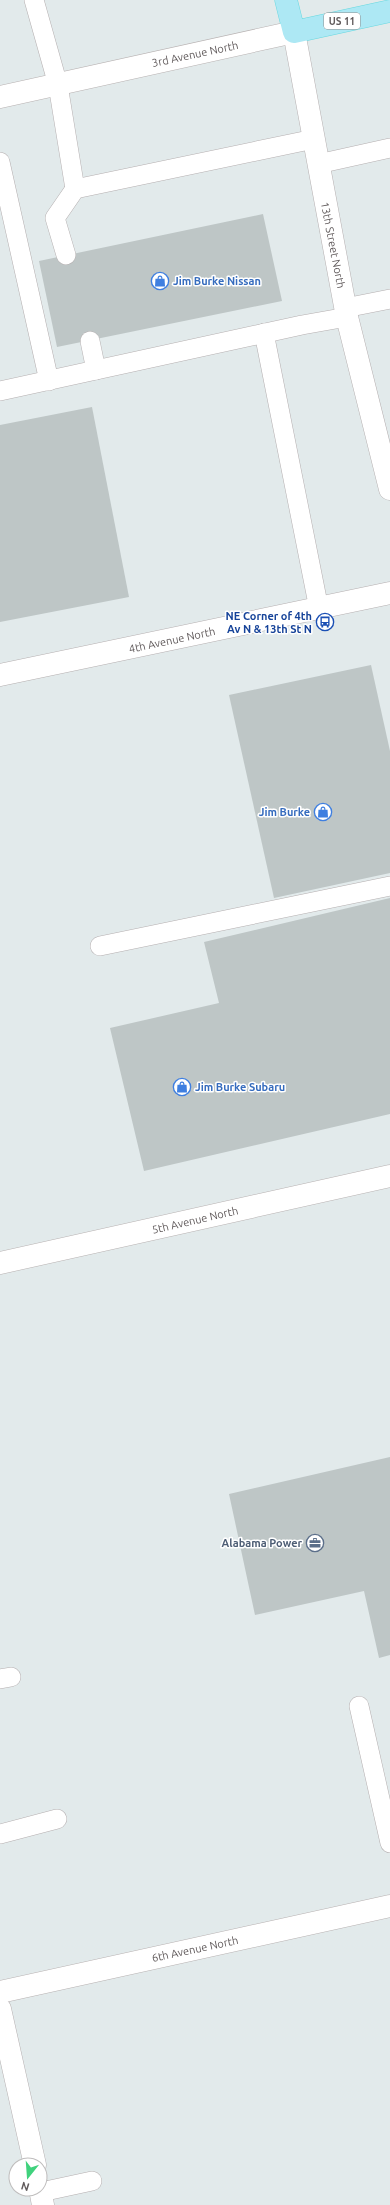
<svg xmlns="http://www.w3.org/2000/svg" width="390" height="2205" viewBox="0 0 390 2205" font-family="Ubuntu,sans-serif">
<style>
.building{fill:#bec6c6}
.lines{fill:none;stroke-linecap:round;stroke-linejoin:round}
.service-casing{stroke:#b5afb0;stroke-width:20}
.tertiary-casing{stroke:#b5afb0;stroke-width:23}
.secondary-casing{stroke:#b7b1b1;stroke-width:23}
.primary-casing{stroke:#67d8df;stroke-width:23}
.service{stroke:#fff;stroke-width:19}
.tertiary{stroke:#fff;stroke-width:22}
.secondary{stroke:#fff;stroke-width:22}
.primary{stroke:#ade8f4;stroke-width:22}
.labels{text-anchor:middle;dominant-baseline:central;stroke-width:3;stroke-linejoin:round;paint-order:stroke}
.shield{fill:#fff;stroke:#908c8c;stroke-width:1}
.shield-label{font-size:10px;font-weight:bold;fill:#605a5b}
.street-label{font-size:11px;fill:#605a5b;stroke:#fff}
.shop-label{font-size:11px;font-weight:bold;fill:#366cbe;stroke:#fff;text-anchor:start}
.transit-label{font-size:11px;font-weight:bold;fill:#164399;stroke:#fff;text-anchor:end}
.service-label{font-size:11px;font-weight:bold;fill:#4e5e75;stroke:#fff;text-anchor:end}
</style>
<rect width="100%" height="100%" fill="#e2eaeb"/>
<g class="building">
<polygon points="263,214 282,301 57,347 39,261"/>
<polygon points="92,407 129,597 0,622 0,425"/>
<polygon points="371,665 390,751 390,873 274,898 229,695"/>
<polygon points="390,898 390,1114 144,1171 110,1028 219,1003 204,942"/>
<polygon points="390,1457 390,1655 379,1658 364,1591 255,1615 229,1494"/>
</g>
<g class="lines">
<defs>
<g id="service">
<polyline points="34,0 58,85 75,189"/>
<polyline points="0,162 49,381"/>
<polyline points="318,164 390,148"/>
<polyline points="66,255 55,218 75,189 314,139"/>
<polyline points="345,308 390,299"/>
<polyline points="264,333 319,609"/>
<polyline points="90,341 96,370"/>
<polyline points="0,391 302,325 347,317"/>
<polyline points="100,946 390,886"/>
<polyline points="0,1679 11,1677"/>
<polyline points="359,1706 390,1843"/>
<polyline points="0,1834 57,1819"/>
<polyline points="41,2192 92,2181"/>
</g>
<g id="tertiary">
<polyline points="294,32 347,317 390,489"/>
<polyline points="0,675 390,593"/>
<polyline points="0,2009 35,2165"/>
<polyline points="40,2189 43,2205"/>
</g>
<g id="secondary">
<polyline points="0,97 294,32"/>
<polyline points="0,1263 390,1176"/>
<polyline points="0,1992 390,1906"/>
</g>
<polyline id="primary" points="286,0 294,32 390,11"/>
</defs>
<use href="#service" class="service-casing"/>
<use href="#tertiary" class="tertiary-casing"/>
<use href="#secondary" class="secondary-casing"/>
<use href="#primary" class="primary-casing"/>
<use href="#service" class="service"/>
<use href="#tertiary" class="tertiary"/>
<use href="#secondary" class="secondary"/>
<use href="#primary" class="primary"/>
</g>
<defs>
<symbol id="shop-ring" viewBox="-11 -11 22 22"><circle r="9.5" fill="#fff" stroke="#3f7fe0" stroke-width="1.5"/><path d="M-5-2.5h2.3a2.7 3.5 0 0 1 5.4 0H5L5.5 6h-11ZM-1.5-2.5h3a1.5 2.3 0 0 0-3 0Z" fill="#3f7fe0"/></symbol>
<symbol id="bus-ring" viewBox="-11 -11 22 22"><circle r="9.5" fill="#fff" stroke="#1a4fb4" stroke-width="1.5"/><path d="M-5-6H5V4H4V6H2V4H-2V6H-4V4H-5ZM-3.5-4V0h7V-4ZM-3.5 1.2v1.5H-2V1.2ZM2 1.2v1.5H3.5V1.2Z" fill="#1a4fb4"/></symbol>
<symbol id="office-ring" viewBox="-11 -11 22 22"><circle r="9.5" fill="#fff" stroke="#5c6f8a" stroke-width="1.5"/><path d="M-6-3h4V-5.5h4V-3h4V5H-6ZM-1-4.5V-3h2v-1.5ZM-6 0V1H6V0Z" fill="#5c6f8a"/></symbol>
</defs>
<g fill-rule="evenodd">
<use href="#shop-ring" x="150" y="271" width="20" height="20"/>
<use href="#bus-ring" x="315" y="612" width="20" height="20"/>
<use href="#shop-ring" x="313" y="802" width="20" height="20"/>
<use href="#shop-ring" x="172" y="1077" width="20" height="20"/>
<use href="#office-ring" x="305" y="1533" width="20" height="20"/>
</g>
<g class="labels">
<rect class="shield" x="324" y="13" width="36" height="16" rx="3"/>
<g class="shield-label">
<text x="342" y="21">US 11</text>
</g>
<g class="street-label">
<text transform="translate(195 54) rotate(-12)">3rd Avenue North</text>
<text transform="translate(333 245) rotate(79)">13th Street North</text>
<text transform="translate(172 640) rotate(-12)">4th Avenue North</text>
<text transform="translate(195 1220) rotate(-13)">5th Avenue North</text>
<text transform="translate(195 1949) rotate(-12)">6th Avenue North</text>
</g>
<g class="shop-label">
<text x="173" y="281">Jim Burke Nissan</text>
<text x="310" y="812" text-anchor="end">Jim Burke</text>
<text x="195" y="1087">Jim Burke Subaru</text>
</g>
<g class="transit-label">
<text x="312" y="616">NE Corner of 4th<tspan x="312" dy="13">Av N &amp; 13th St N</tspan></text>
</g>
<g class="service-label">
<text x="302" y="1543">Alabama Power</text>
</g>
</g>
<g transform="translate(28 2177) rotate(197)"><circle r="19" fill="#ffffff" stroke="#bfbdbd"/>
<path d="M0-3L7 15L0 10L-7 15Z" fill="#40d27d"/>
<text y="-6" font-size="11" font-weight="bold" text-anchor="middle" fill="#605a5b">N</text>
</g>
</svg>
